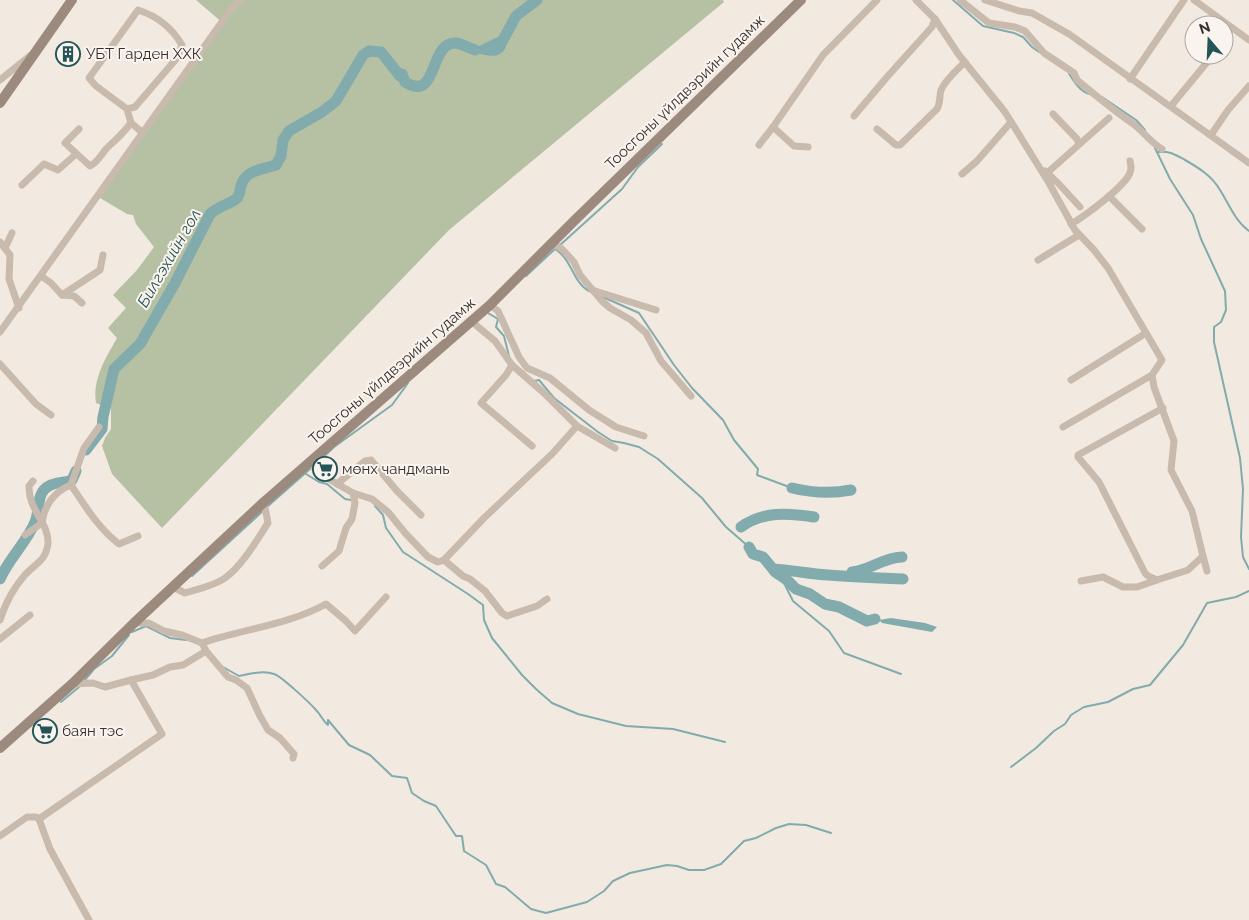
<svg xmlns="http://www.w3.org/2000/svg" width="1249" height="920" viewBox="0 0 1249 920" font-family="Raleway,sans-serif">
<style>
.green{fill:#b6c0a2}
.water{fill:#82abad}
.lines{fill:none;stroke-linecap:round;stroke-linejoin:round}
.stream{stroke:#82abad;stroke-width:2}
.river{stroke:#82abad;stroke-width:11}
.minor{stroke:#c9baae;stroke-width:7}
.secondary{stroke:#9d8a7f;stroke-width:10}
.labels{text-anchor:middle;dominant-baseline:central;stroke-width:4;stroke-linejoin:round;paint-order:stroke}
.poi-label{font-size:15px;fill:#382f2c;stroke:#f9f4ee;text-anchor:start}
.street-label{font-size:15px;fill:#382f2c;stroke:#f9f4ee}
.water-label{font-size:16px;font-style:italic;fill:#245457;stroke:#f9f4ee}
</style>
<rect width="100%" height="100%" fill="#f2eae1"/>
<path class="green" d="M196,0h527l1,2 -275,228 -287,298 -50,-54 -10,-28 3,-8 6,-9v-20l-15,-6c-4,-23 10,-46 21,-65l-9,-10 18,-20 -13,-13 24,-25 17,-23 -18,-23 -3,-9 -6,-1 -32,-19 129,-171z"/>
<g class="water">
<path d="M509,26l1,1c-1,5 -1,11 -3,16 -5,24 -34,8 -46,3v-2l12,4 6,-2 25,-12z"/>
<polygon points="891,618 925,623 937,627 932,632 882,623 879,620"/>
</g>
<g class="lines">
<g class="stream">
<polyline points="953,0 983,26 1014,33 1023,37 1032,47 1039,52"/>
<path d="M1069,74c6,8 11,18 21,20"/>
<polyline points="1102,97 1136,120 1145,130"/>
<polyline points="1155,148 1170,179 1193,215 1201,239 1225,291 1226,310 1221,322 1214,327 1214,342 1240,458 1243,489 1241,537 1243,557 1249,569"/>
<path d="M1157,152c13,-1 17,2 28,8 14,8 27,16 35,30 9,14 15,31 29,41"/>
<polyline points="559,246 622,189 638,167 662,144"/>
<path d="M555,249c17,10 18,34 34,42"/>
<polyline points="526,276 556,248"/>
<polyline points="603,297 639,313 674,365 692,388 723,420 734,440 758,469 757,475 792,488"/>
<polyline points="488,313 498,319 496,327 504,336 509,356"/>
<polyline points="534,381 539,380 554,398 598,432 612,441 624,443 639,447 658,459 702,498 726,527 749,547"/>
<polyline points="315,465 334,447 392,405 408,383"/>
<polyline points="306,474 319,482 327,484 345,499 351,500"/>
<polyline points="268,506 311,468"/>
<polyline points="375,506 383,515 386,528 403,552 468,594 483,605 484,620 492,638 522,675 536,689 552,703 578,714 626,726 673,729 725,742"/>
<polyline points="780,575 793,601 829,631 844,653 901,674"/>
<polyline points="192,576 264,510"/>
<polyline points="132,632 146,626 170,638 186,640"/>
<path d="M223,667l16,9c11,-2 24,-6 35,-2 7,2 36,29 42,36 5,5 7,11 12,15v-5l21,25 21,10 22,21 15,2 5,15 12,8 12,5 20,30h6l2,15 22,14 10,19 9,3 26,22 15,4 41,-11 17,-11 9,-10 17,-8 37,-8 10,1 12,4h15l17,-6 23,-23 12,-3 20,-10 13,-4 17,1 25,8"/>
<polyline points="84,681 94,669 112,656 129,635"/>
<polyline points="61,702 79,687"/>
<polyline points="1011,767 1036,748 1054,731 1065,724 1071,715 1084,707 1108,702 1133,689 1150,685 1183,645 1207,603 1236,597 1249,591"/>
</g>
<g class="river">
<polyline points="503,40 516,16 537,0"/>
<path d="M86,450l16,-21 1,-12 11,-48 26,-25 35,-61 35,-69c8,-8 21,-10 27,-16 4,-4 2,-9 5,-15 5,-13 22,-14 34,-18l5,-9 2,-16 6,-9 33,-19 14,-11 27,-46 6,-4 12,1 19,24 2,-2 3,8c34,21 23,-40 51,-39 6,1 13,5 19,7"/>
<path d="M792,488c21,5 39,6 59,2"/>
<path d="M741,527c22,-16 47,-14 73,-10"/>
<path d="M749,547l4,7 10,3 10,12c19,1 36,5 55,6 25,2 50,3 75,4"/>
<polyline points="773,569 775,572 787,580 796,589 810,594 825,604 839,607 867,621 875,619"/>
<path d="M852,572c20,-2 29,-14 50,-15"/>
<path d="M0,579c9,-21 27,-37 35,-57 5,-11 1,-30 14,-36 6,-4 16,-3 23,-6l4,-9"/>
</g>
<g class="minor">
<polyline points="916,0 935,19 959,55 1005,112 1049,183 1075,230 1094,250 1108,268 1162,360 1152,375 1154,387 1174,441 1171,470 1192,511 1203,556 1188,570 1157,580 1148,576 1145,573 1099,482 1078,457 1078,455 1163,408"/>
<path d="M960,0l29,23 26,4 10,4 19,22 30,20 3,7c18,15 36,30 55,43 11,8 18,19 30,26"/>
<polyline points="985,0 1019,11 1032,13 1069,34 1249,163"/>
<polyline points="1194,0 1249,40"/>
<polyline points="1224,39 1232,28"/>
<polyline points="1130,79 1184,0"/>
<polyline points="0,80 31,55"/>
<polyline points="1171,106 1213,55"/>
<path d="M127,109l8,-2 42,-49 5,-13c-10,-17 -25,-29 -44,-35l-49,68 7,8 31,23 4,14 12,10"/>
<polyline points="1053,114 1077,139 1079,144"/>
<polyline points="854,116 887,77 932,27 935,19"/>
<polyline points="773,127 794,146 808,147"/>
<path d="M79,129l-14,14 25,23c11,-6 10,-12 19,-20 8,-7 15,-14 22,-23"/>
<path d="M877,129l19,16h4l37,-36c4,-7 2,-13 4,-19 5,-11 16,-20 24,-28"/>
<polyline points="1211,135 1228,110 1249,86"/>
<polyline points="759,145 773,127 823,55 877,0"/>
<polyline points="1045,171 1058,183 1080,207"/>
<polyline points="1047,173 1109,118"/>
<polyline points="962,174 977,161 1011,122"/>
<polyline points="22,185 44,164 58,170 76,154"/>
<polyline points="1109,196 1142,229"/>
<path d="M1071,224c14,-8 53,-37 59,-51 2,-5 1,-7 0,-12"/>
<polyline points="0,242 10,255 9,279 19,308"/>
<polyline points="552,243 562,249 574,262 580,275 602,301 610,308 631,320 646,333 661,361 691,396"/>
<polyline points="5,248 12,233"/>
<polyline points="1038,260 1079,235"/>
<polyline points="41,276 51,283 62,295 74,296 82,303"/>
<polyline points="592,290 656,310"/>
<polyline points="62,295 100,270 103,255"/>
<polyline points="490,305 498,311 519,357 527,368 550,378 589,410 616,427 644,436"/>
<polyline points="471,321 495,341 512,365 544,393 577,426"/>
<polyline points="0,332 229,12 240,0"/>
<polyline points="0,364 36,404 51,415"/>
<polyline points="512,365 506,375 481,403 532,446"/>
<polyline points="1071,380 1146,333"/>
<polyline points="1063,427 1152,375"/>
<polyline points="308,463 327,478 353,493 372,499 388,512 406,534 428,557 438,562 444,560 484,518 552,454 577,426 615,448"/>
<polyline points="337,484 365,461 371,460 397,491 421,515"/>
<path d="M71,485c14,21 28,44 48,59l19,-8"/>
<path d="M25,535l17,-12c2,-18 13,-32 29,-38l13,-37 15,-21"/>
<polyline points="1203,556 1207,571"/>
<polyline points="444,560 463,576 470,579 485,591 502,613 507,616 537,606 547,599"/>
<polyline points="322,566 339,551 346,528 352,519 355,503 353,493"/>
<polyline points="1081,581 1103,577 1123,587 1137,587 1157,580"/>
<path d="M173,587l12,6c13,-4 29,-7 40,-15 17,-12 32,-38 43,-55l-4,-21"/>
<path d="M0,620c5,-16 13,-31 24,-44 11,-13 22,-14 24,-33 1,-20 -20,-33 -19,-57l4,-5"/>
<polyline points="134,623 149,623 164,631 182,635 202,643 206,651 228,677 236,680 247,688 260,716 268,730 280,738 294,754 293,758"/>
<polyline points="0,639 30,615"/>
<path d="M202,643c41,-14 86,-18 124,-39l20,17 9,10 31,-34"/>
<polyline points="131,680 153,675 170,667 183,665 206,651"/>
<polyline points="39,819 162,734 131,680 105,687 93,683 72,684"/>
<polyline points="0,836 27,817 36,817 39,819 50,849 89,920"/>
</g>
<g class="secondary">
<polyline points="0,103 72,0"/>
<polyline points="0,748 72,684 134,623 264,502 490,305 576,219 801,0"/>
</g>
</g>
<defs>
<symbol id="building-ring" viewBox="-11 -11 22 22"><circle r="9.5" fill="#f9f4ee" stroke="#245457" stroke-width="1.5"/><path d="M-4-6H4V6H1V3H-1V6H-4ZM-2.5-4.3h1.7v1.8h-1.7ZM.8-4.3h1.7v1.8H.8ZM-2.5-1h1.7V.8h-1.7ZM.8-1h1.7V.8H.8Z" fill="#245457"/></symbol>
<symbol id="supermarket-ring" viewBox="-11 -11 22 22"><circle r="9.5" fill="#f9f4ee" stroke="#245457" stroke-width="1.5"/><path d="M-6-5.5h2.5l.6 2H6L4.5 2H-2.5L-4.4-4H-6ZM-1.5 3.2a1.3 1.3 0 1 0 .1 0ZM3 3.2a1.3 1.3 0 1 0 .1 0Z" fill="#245457"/></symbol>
</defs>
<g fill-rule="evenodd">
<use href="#building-ring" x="54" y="40" width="28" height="28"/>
<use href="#supermarket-ring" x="311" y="455" width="28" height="28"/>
<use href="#supermarket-ring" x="31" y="717" width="28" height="28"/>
</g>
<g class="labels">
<g class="poi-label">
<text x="86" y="54">УБТ Гарден ХХК</text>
<text x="342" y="469">мөнх чандмань</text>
<text x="62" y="731">баян тэс</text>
</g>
<g class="street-label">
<text transform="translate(685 92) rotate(-44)">Тоосгоны үйлдвэрийн гудамж</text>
<text transform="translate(392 371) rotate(-41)">Тоосгоны үйлдвэрийн гудамж</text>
</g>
<g class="water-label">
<text transform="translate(169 258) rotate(-60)">Билгэхийн гол</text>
</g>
</g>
<g transform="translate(1209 40) rotate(341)"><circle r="24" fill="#f9f4ee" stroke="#aca5a0"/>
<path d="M0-4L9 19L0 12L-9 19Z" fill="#245457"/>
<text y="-8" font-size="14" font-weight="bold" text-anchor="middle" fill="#382f2c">N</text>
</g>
</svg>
